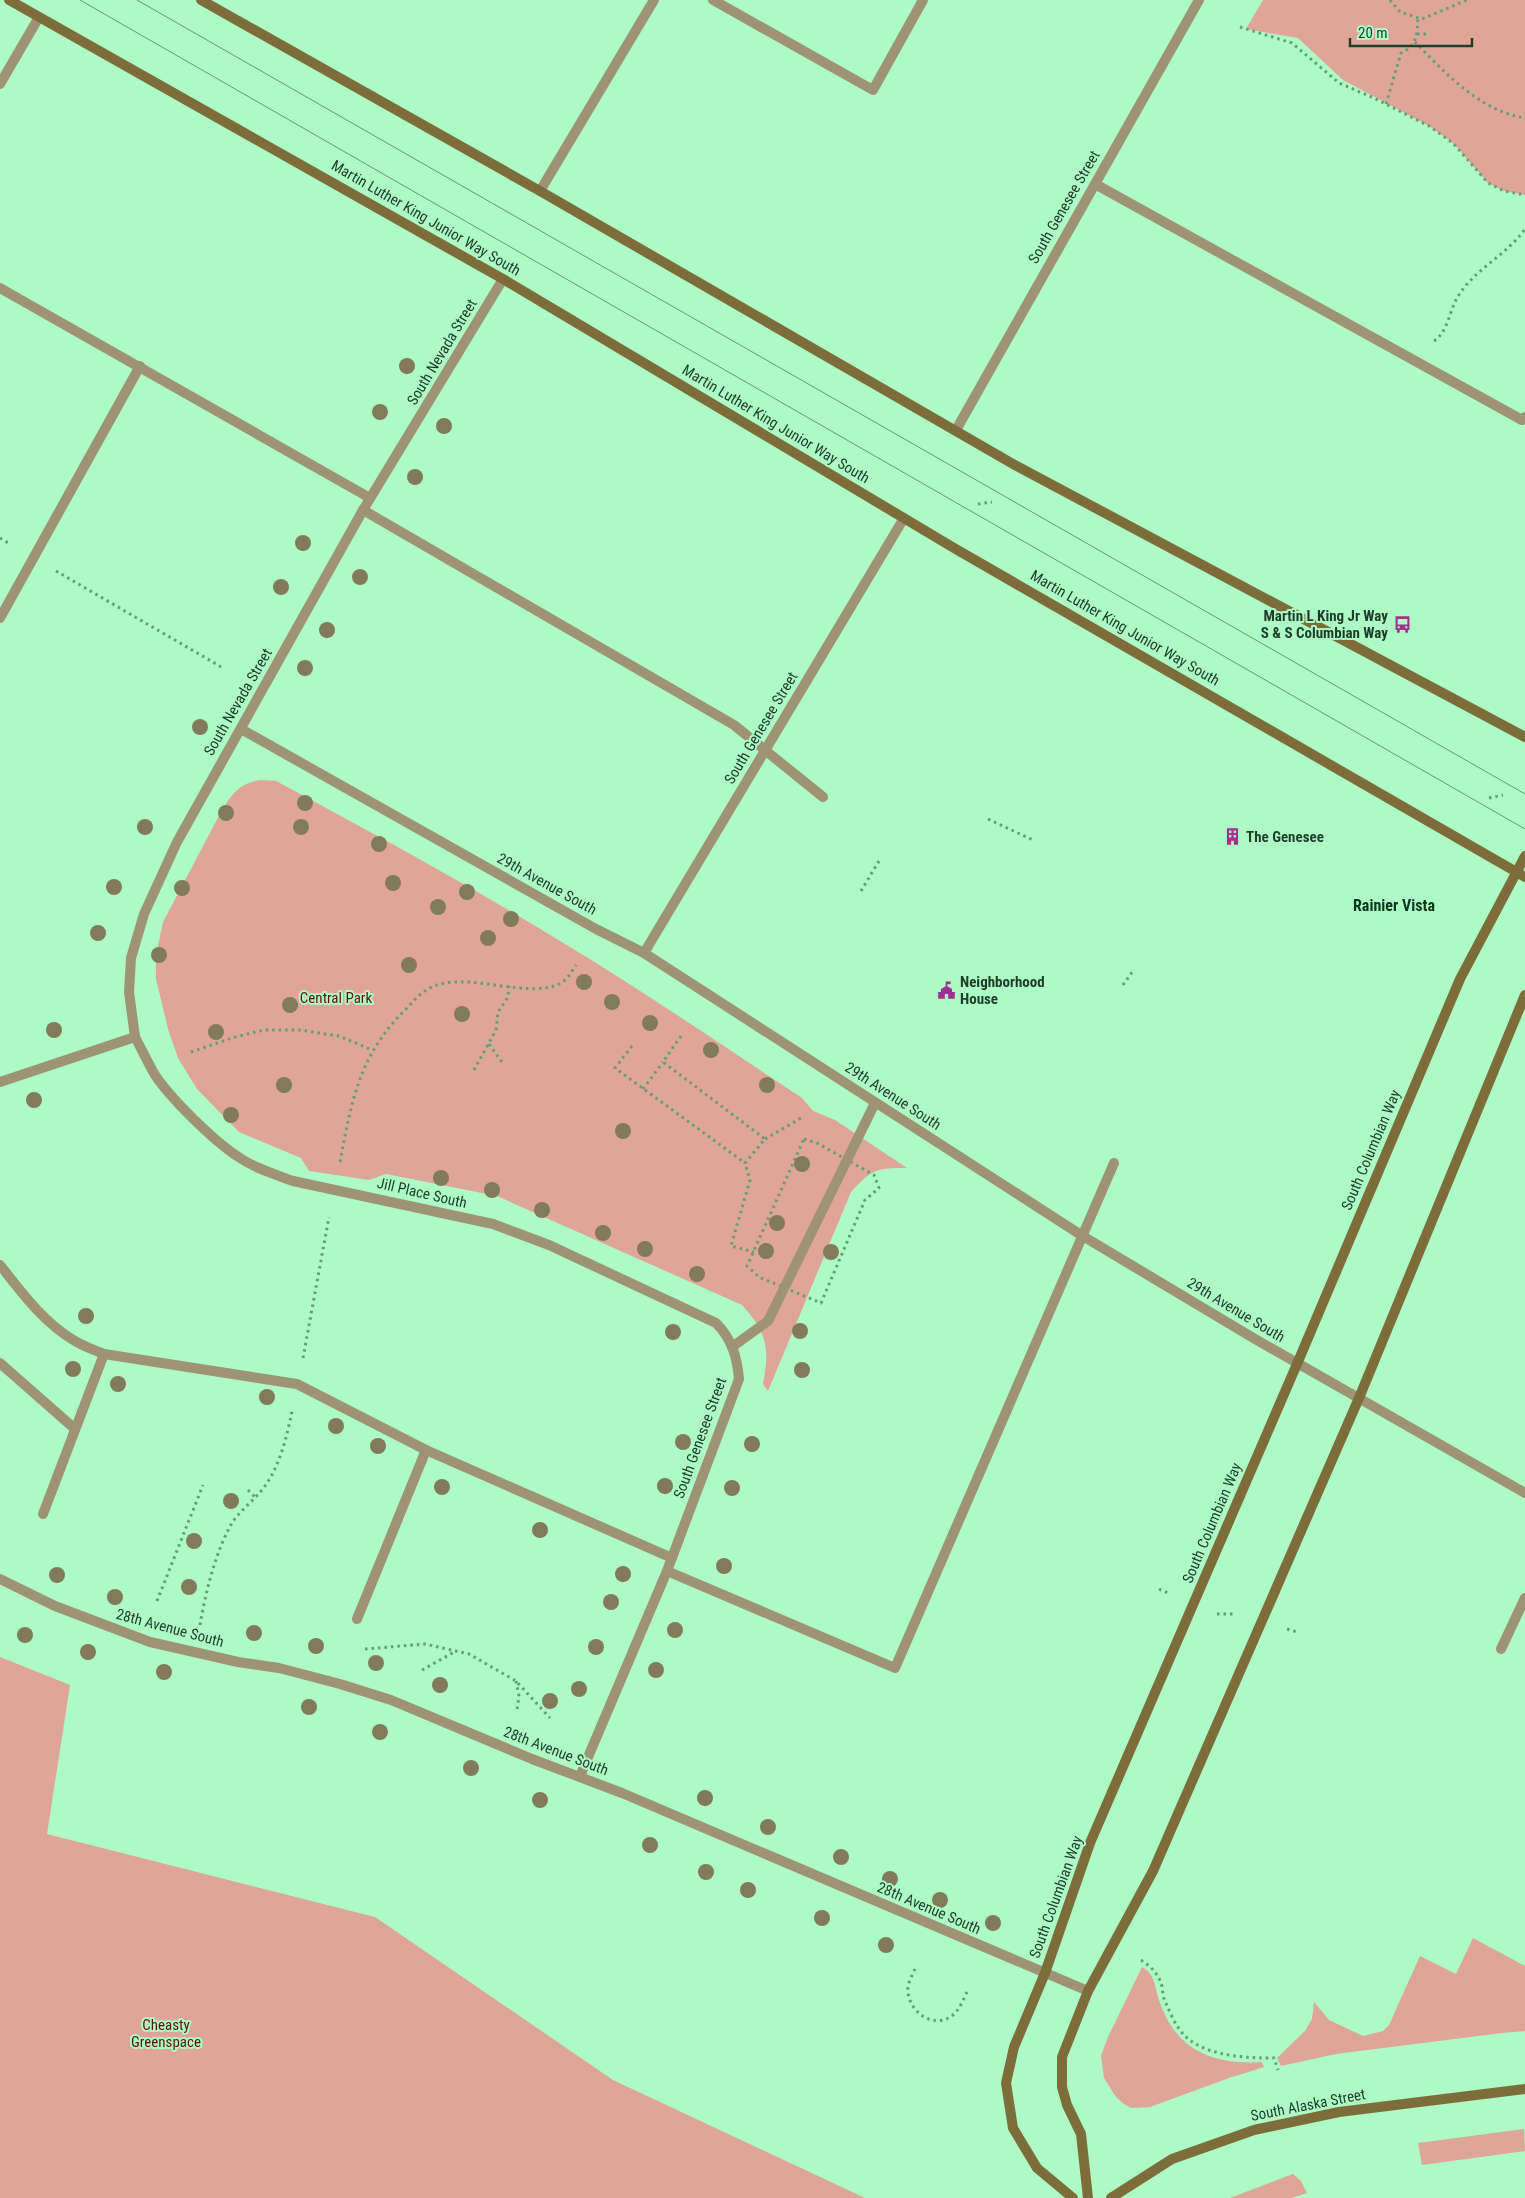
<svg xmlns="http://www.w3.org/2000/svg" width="1525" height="2198" viewBox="0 0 1525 2198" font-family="'Roboto Condensed',sans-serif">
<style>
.green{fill:#dfa698}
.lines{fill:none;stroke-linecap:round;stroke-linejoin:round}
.path{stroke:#669d77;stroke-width:3;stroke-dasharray:2.5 4;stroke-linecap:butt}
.lane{stroke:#9e9473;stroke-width:10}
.street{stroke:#9e9473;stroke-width:10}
.secondary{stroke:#7c6d3b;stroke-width:10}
.tram{stroke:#659b76;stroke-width:1}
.tree{fill:#817b5a}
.labels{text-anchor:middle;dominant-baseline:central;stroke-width:4;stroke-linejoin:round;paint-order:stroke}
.street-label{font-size:15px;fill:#1f3e29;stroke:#adfac4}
.poi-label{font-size:15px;font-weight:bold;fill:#1f3e29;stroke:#adfac4;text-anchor:start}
.park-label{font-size:15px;fill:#5d1304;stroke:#adfac4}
.neighbourhood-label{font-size:16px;font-weight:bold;fill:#0c351d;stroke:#adfac4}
</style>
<rect width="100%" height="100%" fill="#adfac4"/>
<g class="green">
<polygon points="1263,0 1525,0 1525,195 1504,191 1488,183 1453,143 1429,126 1343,80 1298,38 1246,29"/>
<path d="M261,780l15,1c99,53 198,107 294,166 79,48 155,100 232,151l11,13 22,9 72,48c-31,0 -35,1 -56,24l-83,199 -5,-7c7,-37 4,-51 -21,-79l-245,-109 -111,-22 -17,6 -60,-9 -8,-13 -62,-26 -42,-43 -19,-31 -10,-29 -12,-50v-24l7,-33 60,-114c11,-16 17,-25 38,-28z"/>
<polygon points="0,1657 70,1685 47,1834 375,1917 613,2080 865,2198 0,2198"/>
<polygon points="1473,1938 1525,1966 1525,2031 1502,2033 1336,2054 1281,2066 1277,2058 1305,2031 1312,2019 1314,2002 1329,2020 1363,2036 1383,2031 1389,2025 1420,1956 1456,1974"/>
<path d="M1142,1967c13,6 13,21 17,33 17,51 54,65 103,62l2,5 -35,11 -79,29 -19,1 -7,-4 -8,-7 -12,-19 -3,-22 7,-19z"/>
<polygon points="1524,2129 1525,2151 1422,2165 1418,2143"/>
<polygon points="1293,2174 1301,2181 1307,2193 1292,2198 1230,2198"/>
</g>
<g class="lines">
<g class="path">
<polyline points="1390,0 1400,12 1422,19 1467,0"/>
<polyline points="1240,27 1292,43 1339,83 1374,98 1429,126 1453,143 1488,183 1504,191 1525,195"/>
<polyline points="1417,34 1428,34"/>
<path d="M1415,42c30,31 65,69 110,76"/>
<path d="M1386,104l15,-51c16,-7 16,-19 17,-35"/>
<path d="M1434,341c14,-9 15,-29 23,-43 17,-29 49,-42 68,-69"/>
<polyline points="978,504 992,502"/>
<polyline points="0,538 10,544"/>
<polyline points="56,571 223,668"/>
<polyline points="1489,798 1503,795"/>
<polyline points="988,819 1033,840"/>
<polyline points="861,891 879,861"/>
<polyline points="1123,985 1133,971"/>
<polyline points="681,1036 663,1062 765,1139 745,1163 750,1180 731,1246 754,1252"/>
<polyline points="489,1044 502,1062"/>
<polyline points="632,1046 615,1068 745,1163"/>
<polyline points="191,1052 235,1037 264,1030 300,1030 339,1036 372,1050"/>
<polyline points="474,1070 496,1030 498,1012 508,997 509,986"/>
<polyline points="643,1089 663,1062"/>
<polyline points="765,1139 801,1118"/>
<polygon points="804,1139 817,1143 874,1175 879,1188 865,1200 821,1303 759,1277 747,1266"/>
<path d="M340,1162c12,-63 19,-107 67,-154 10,-11 19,-21 34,-24 32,-9 90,14 118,0 8,-4 12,-11 17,-19"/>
<polyline points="303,1358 329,1217"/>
<polyline points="248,1490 255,1497"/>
<polyline points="1159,1589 1170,1594"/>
<polyline points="157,1601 203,1485"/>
<polyline points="1217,1614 1235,1614"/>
<path d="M200,1625c6,-34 15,-72 32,-102 9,-14 23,-23 33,-37 15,-21 22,-50 27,-75"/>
<polyline points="1287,1629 1297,1632"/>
<polyline points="365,1649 425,1644 469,1654 516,1681 550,1718"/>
<polyline points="422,1670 456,1651"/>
<polyline points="516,1681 519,1696 517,1710"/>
<path d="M1141,1960c9,6 16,12 20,23 2,5 1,12 4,18 5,12 12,28 21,36 23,20 61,21 88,21l4,12"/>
<path d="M915,1969c-3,7 -8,15 -7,22 1,22 27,39 45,24 7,-6 10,-15 14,-23"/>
</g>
<g class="lane">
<polyline points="713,0 873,90 923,0"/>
<polyline points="1095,184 1522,420 1525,417"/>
<polyline points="0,288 370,498"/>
<polyline points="363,510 734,725 823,797"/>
<polyline points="0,618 140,366"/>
<path d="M0,1265c22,28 44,58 75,76 8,5 19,9 29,13l193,30 129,66 246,108"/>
<polyline points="0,1363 75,1429"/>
<polyline points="43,1514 104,1354"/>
<polyline points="667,1571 895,1668 1114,1163"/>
<polyline points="357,1619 426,1450"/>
<polyline points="1501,1649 1525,1598"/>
</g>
<g class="street">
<polyline points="0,84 39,17"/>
<polyline points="540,191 654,0"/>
<polyline points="956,430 1199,0"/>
<polyline points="241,729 596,929 644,953 1081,1235 1255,1339 1525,1493"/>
<polyline points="644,953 904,518"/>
<path d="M135,1037c7,13 13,26 20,38 16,24 58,65 82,81 17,12 37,18 56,25l200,43 56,21 167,78c16,16 21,34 23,56l-72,192 -87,205"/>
<polyline points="0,1082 135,1037 129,992 131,958 144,914 177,842 363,510 503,279"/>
<polyline points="732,1347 768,1321 875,1103"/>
<polyline points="0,1579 55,1606 150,1642 238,1662 279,1668 340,1684 391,1700 532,1759 622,1793 1088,1991"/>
</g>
<g class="secondary">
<polyline points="9,0 503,279 954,548 1525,877"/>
<polyline points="201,0 540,191 1013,464 1525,737"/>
<polyline points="1073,2198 1037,2168 1013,2128 1006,2083 1014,2047 1045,1973 1090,1843 1297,1364 1460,979 1525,856"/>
<polyline points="1088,2198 1081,2134 1067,2105 1062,2087 1062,2057 1088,1991 1153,1871 1359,1398 1525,995"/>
<polyline points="1111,2198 1172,2159 1254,2130 1339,2112 1525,2089"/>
</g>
<g class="tram">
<polyline points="80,0 1525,829"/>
<polyline points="137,0 1525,794"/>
</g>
</g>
<g class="tree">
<circle cx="407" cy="366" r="8"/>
<circle cx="380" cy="412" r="8"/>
<circle cx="444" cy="426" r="8"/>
<circle cx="415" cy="477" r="8"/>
<circle cx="303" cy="543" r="8"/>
<circle cx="360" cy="577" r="8"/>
<circle cx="281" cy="587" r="8"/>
<circle cx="327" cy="630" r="8"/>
<circle cx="305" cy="668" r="8"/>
<circle cx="200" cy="727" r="8"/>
<circle cx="305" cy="803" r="8"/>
<circle cx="226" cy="813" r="8"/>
<circle cx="145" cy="827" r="8"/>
<circle cx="301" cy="827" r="8"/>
<circle cx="379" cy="844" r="8"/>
<circle cx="393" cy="883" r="8"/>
<circle cx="114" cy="887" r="8"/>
<circle cx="182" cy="888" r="8"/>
<circle cx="467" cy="892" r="8"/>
<circle cx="438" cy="907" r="8"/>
<circle cx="511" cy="919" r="8"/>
<circle cx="98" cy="933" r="8"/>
<circle cx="488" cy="938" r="8"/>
<circle cx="159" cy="955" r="8"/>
<circle cx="409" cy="965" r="8"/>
<circle cx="584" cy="982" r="8"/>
<circle cx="612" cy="1002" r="8"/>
<circle cx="290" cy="1005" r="8"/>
<circle cx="462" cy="1014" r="8"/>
<circle cx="650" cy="1023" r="8"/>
<circle cx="54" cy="1030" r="8"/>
<circle cx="216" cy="1032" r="8"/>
<circle cx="711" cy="1050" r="8"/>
<circle cx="284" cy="1085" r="8"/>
<circle cx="767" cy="1085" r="8"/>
<circle cx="34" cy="1100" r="8"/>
<circle cx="231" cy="1115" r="8"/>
<circle cx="623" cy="1131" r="8"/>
<circle cx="802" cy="1164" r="8"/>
<circle cx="441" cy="1178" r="8"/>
<circle cx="492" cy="1190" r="8"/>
<circle cx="542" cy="1210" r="8"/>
<circle cx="777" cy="1223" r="8"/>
<circle cx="603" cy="1233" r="8"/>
<circle cx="645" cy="1249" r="8"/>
<circle cx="766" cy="1251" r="8"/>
<circle cx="831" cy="1252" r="8"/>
<circle cx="697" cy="1274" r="8"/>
<circle cx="86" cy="1316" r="8"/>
<circle cx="800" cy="1331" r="8"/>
<circle cx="673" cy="1332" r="8"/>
<circle cx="73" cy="1369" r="8"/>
<circle cx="802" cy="1370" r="8"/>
<circle cx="118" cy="1384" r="8"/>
<circle cx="267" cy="1397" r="8"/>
<circle cx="336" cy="1426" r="8"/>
<circle cx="683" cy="1442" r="8"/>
<circle cx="752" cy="1444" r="8"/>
<circle cx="378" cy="1446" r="8"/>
<circle cx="665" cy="1486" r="8"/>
<circle cx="442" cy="1487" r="8"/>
<circle cx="732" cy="1488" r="8"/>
<circle cx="231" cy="1501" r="8"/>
<circle cx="540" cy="1530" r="8"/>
<circle cx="194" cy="1541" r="8"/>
<circle cx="724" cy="1566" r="8"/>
<circle cx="623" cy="1574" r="8"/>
<circle cx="57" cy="1575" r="8"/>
<circle cx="189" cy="1587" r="8"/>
<circle cx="115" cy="1597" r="8"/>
<circle cx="611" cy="1602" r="8"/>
<circle cx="675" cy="1630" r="8"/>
<circle cx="254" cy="1633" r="8"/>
<circle cx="25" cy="1635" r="8"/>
<circle cx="316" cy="1646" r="8"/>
<circle cx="596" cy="1647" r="8"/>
<circle cx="88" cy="1652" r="8"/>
<circle cx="376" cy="1663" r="8"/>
<circle cx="656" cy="1670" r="8"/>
<circle cx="164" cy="1672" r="8"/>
<circle cx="440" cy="1685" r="8"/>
<circle cx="579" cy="1689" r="8"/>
<circle cx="550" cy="1701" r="8"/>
<circle cx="309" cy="1707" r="8"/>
<circle cx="380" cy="1732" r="8"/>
<circle cx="471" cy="1768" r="8"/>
<circle cx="705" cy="1798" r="8"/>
<circle cx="540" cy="1800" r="8"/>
<circle cx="768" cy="1827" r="8"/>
<circle cx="650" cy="1845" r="8"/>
<circle cx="841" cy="1857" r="8"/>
<circle cx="706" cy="1872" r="8"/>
<circle cx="890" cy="1879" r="8"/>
<circle cx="748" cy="1890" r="8"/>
<circle cx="940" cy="1900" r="8"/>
<circle cx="822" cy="1918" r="8"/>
<circle cx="993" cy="1923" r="8"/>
<circle cx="886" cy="1945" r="8"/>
</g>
<defs>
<symbol id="bus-bare" viewBox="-9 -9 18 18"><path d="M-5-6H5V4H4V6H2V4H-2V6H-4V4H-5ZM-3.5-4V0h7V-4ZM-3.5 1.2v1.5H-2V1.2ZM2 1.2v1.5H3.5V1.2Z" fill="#9f3191" stroke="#adfac4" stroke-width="2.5" paint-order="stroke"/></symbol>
<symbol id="building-bare" viewBox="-9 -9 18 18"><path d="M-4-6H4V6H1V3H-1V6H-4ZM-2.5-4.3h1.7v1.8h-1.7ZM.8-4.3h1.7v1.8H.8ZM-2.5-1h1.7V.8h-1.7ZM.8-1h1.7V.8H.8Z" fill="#9f3191" stroke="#adfac4" stroke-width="2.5" paint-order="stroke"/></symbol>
<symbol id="civic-bare" viewBox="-9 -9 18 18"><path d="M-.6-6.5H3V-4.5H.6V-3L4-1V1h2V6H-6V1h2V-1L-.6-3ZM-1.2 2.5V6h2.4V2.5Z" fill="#9f3191" stroke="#adfac4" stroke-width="2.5" paint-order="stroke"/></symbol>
</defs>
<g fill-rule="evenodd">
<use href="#bus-bare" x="1390" y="612" width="25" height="25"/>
<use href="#building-bare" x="1220" y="824" width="25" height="25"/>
<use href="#civic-bare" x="934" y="978" width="25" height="25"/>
</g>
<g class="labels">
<g class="street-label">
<text transform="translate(1064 207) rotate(-60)">South Genesee Street</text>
<text transform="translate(426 218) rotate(30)">Martin Luther King Junior Way South</text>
<text transform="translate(442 352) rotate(-59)">South Nevada Street</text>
<text transform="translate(776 424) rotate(31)">Martin Luther King Junior Way South</text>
<text transform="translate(1125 628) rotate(30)">Martin Luther King Junior Way South</text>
<text transform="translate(238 702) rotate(-60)">South Nevada Street</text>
<text transform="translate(761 728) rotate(-59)">South Genesee Street</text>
<text transform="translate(547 884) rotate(29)">29th Avenue South</text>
<text transform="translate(893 1096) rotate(33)">29th Avenue South</text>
<text transform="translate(1371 1150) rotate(-67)">South Columbian Way</text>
<text transform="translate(422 1193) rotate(13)">Jill Place South</text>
<text transform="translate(1236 1310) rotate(31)">29th Avenue South</text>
<text transform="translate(700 1438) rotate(-70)">South Genesee Street</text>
<text transform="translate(1212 1523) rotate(-67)">South Columbian Way</text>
<text transform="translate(170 1628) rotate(15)">28th Avenue South</text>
<text transform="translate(556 1751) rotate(21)">28th Avenue South</text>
<text transform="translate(1056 1897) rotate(-70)">South Columbian Way</text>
<text transform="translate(929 1908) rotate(23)">28th Avenue South</text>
<text transform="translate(1308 2105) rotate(-11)">South Alaska Street</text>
</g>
<g class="poi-label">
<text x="1388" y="616" text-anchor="end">Martin L King Jr Way<tspan x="1388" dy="17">S &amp; S Columbian Way</tspan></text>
<text x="1246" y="837">The Genesee</text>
<text x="960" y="982">Neighborhood<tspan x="960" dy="17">House</tspan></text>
</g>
<g class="park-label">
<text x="336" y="998">Central Park</text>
<text x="166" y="2025">Cheasty<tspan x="166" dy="17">Greenspace</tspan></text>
</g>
<g class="neighbourhood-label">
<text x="1394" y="905">Rainier Vista</text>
</g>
</g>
<path d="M1350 38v8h122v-8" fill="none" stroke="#1f3e29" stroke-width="2.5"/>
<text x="1358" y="38" font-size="15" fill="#1f3e29" stroke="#adfac4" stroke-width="4" paint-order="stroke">20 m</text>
</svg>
